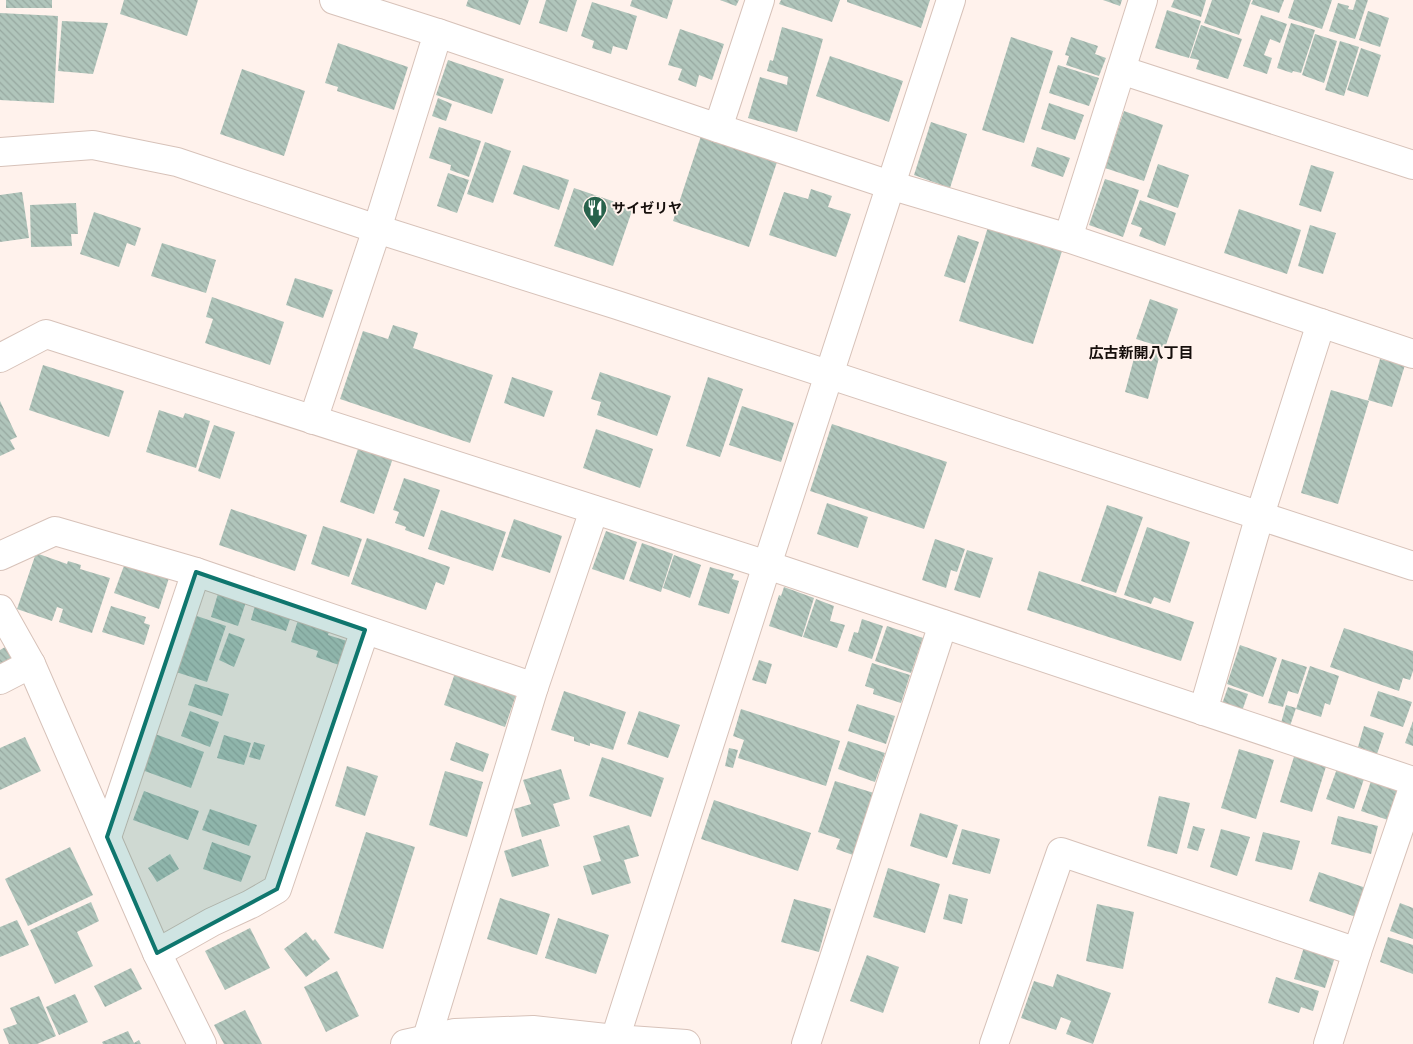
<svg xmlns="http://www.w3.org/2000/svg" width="1413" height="1044" viewBox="0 0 1413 1044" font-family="'Space Grotesk','Noto Sans JP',sans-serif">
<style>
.building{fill:url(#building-back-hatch)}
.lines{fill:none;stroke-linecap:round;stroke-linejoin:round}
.minor-casing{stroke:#d7c2b9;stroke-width:30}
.tertiary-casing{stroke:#d7c2b9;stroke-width:30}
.minor{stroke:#fff;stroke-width:28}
.tertiary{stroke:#fff;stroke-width:28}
.marked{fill:#0f766e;fill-opacity:0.2;stroke:#0f766e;stroke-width:4;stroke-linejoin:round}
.labels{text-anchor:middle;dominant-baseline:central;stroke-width:4;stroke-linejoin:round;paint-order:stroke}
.poi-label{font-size:14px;font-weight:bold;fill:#160f0c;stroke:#fff2ec;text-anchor:start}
.neighbourhood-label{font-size:15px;font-weight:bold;fill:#160f0c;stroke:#fff2ec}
</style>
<defs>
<pattern id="building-back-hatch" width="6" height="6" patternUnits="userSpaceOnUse" patternTransform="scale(1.25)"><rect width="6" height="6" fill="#b0c5bb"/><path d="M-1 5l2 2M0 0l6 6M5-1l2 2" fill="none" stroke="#97a8a0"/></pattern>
</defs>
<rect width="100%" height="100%" fill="#fff2ec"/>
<g class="building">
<rect x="6" y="0" width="46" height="8"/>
<polygon points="124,0 198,0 187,36 120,14"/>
<polygon points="468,0 529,0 520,25 466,6"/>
<polygon points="546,0 577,0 567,32 539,23"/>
<polygon points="632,0 673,0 667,19 630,6"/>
<polygon points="720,0 739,0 736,6"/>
<polygon points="781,0 840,0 832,22 779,4"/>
<polygon points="847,0 930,0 921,28 847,2"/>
<polygon points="1103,0 1122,0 1120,6"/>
<polygon points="1174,0 1206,0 1201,17 1171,7"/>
<polygon points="1212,0 1251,0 1239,35 1204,23"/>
<polygon points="1253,0 1284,0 1279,13 1251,4"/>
<polygon points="1294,0 1332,0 1322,29 1288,18"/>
<polygon points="1356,0 1368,0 1355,39 1329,31 1338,3 1349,6 1348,9 1353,10"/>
<polygon points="592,2 637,16 627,50 613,46 611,54 592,48 594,41 581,36"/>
<polygon points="1167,10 1201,21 1189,58 1155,48"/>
<polygon points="1368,11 1389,18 1380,47 1359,40"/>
<polygon points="0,13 58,16 54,103 0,100"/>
<polygon points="1261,15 1287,24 1280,43 1270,39 1264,55 1272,58 1267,74 1243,66"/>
<polygon points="62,21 108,23 93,74 58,71"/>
<polygon points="1291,23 1315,30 1301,73 1293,71 1292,73 1277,68"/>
<polygon points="1201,25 1242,39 1228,79 1196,69 1199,60 1190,58"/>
<polygon points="782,27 823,39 797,132 748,118 760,77 787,85 788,77 767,71 770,60 773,61"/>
<polygon points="680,29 724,44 712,80 699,75 696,87 678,80 682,69 668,65"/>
<polygon points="1315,34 1337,41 1324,83 1302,75"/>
<polygon points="1011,37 1053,51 1024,143 982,130"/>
<polygon points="1071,37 1098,46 1095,54 1106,58 1099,76 1066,65 1069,56 1065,55"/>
<polygon points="1340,41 1359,47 1344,96 1325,90"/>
<polygon points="338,43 408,67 394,110 337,91 338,87 325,83"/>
<polygon points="1361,48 1381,55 1368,97 1347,90"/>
<polygon points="830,56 903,81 889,122 816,96"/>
<polygon points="448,60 504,79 492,114 436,95"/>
<polygon points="1058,65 1099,78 1089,106 1049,93"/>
<polygon points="242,69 305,91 284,156 220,134"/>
<polygon points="438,98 452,104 446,121 432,116"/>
<polygon points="1049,103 1084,115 1075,140 1041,129"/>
<polygon points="1124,111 1163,125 1144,181 1105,168"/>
<polygon points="931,122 967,134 950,188 914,175"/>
<polygon points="439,127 481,141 469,177 450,170 451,165 429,158"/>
<polygon points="702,133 778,159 749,247 673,221"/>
<polygon points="485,142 511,151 493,203 467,194"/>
<polygon points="1037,147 1070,158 1063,177 1031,166"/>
<polygon points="1158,164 1189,175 1178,208 1147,197"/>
<polygon points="523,165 569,180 559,210 513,194"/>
<polygon points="1311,165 1334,172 1321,212 1299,205"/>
<polygon points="448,173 469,180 457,213 437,206"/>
<polygon points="1105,179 1139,190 1123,237 1089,225"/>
<polygon points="574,188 633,208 613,266 554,246"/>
<polygon points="811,189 832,196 828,207 851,214 836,257 769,235 784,192 808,199"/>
<polygon points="22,192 29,238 0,242 0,195"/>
<polygon points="1140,200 1176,213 1165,246 1139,236 1142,228 1131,224"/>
<polygon points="76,203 78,234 71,234 72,246 31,247 30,205"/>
<polygon points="1239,209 1301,230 1287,274 1224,253"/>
<polygon points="94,212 141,228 135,246 127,243 119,267 80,254"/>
<polygon points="1310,225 1336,233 1323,274 1298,266"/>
<polygon points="988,227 1062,251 1033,344 959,321"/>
<polygon points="958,235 979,242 965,283 944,276"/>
<polygon points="162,243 216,260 206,293 151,276"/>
<polygon points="295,278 333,290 323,318 286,305"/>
<polygon points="212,297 284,322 270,365 205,343 213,319 206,317"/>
<polygon points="1150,299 1178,309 1165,348 1136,339"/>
<polygon points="393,325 418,333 413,348 493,375 470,443 340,399 363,331 388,339"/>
<polygon points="1137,347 1160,354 1148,399 1125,392"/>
<polygon points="1380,359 1405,365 1392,407 1368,400"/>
<polygon points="43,365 124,391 109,437 29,410"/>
<polygon points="600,372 671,396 657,436 597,415 601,402 591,399"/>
<polygon points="512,377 553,391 544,417 504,403"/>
<polygon points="708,377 743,389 720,457 686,446"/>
<polygon points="1331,390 1369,401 1338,504 1301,493"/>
<polygon points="0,401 17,437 10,440 15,449 0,456"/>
<polygon points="742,406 794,423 781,462 729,445"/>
<polygon points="159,410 183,418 185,413 210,421 196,468 146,452"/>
<polygon points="832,424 947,462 924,529 810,491"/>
<polygon points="214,425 235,432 220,479 198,471"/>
<polygon points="596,429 653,449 640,488 583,468"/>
<polygon points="359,446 393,458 374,514 340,502"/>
<polygon points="404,478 440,490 424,537 405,530 406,527 395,523 399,512 393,510"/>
<polygon points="827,503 868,517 858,548 817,534"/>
<polygon points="1107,505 1143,517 1116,593 1081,581"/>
<polygon points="231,509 307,535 295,571 219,545"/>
<polygon points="441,510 506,532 493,571 428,549"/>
<polygon points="514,519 562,536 550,573 501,557"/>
<polygon points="323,526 362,539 349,577 311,564"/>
<polygon points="1147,527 1190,542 1170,603 1154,597 1151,604 1124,595"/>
<polygon points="606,531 637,542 624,580 592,569"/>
<polygon points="367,538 450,567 444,585 436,582 426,610 351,584"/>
<polygon points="935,539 965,549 957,572 951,570 946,588 922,580"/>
<polygon points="642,543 673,554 661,592 629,581"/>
<polygon points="967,550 993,558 980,598 954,590"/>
<polygon points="36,553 67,564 68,561 81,565 80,569 110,578 92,633 59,622 63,609 57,607 52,621 17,609"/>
<polygon points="674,555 701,565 690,598 663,588"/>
<polygon points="125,563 169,578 159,609 114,593"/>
<polygon points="710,567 734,574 732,579 739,581 729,614 698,605"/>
<polygon points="1039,571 1194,622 1181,661 1027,610"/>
<polygon points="220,587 248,596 238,626 211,617"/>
<polygon points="784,587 814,598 802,637 769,626 779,595 781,596"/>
<polygon points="257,598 293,610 286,631 251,620"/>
<polygon points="816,599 834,606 830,621 845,625 837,648 803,637"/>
<polygon points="111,606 146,617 144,623 150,625 144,645 102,632"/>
<polygon points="300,614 331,625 328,635 347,641 339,665 316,657 318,651 291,642"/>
<polygon points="194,615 226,626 207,682 176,672"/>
<polygon points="862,619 883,626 872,659 848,651 854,632 858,633"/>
<polygon points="887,626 923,638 911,673 875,661"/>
<polygon points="1344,628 1413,651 1413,671 1410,680 1403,678 1399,691 1330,667"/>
<polygon points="229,633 245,639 234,667 219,660"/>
<polygon points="1240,645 1277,658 1263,697 1227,684"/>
<polygon points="7,646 15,663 0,671 0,650"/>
<polygon points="1282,659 1307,667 1298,694 1288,691 1283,707 1268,703"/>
<polygon points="759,660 772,664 766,684 752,680"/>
<polygon points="872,663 910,675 901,703 873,694 874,689 865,686"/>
<polygon points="1310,666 1339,676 1330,705 1325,703 1321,717 1296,709"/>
<polygon points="455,673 516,695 505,727 444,705"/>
<polygon points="195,684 229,694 222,716 188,705"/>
<polygon points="1228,687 1248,694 1242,711 1222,704"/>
<polygon points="564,691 626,712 613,750 590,743 590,746 574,741 574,737 551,730"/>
<polygon points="1378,691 1412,702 1403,727 1370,716"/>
<polygon points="857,704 895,716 886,744 848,731"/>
<polygon points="1286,705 1296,708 1290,726 1281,723"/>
<polygon points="741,709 840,741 826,786 738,758 744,740 733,736"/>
<polygon points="190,711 219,722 210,747 181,736"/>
<polygon points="639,711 680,725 668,758 627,744"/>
<polygon points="1413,721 1413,746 1405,743"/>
<polygon points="1364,726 1384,733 1377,754 1358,747"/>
<polygon points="155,734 204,752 191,788 142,770"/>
<polygon points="224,735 251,743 244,765 217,758"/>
<polygon points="25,737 41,771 0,790 0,748"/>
<polygon points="848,741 885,753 875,782 838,769"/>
<polygon points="254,742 265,745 260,760 249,757"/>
<polygon points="456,742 489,754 483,772 450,760"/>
<polygon points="729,748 738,750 733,768 725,766"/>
<polygon points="1239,749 1274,760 1256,819 1221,808"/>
<polygon points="1296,750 1328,760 1312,812 1280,802"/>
<polygon points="602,757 664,778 651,817 589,796"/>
<polygon points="347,766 378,776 365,816 335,806"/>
<polygon points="1338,766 1365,776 1354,809 1326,799"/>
<polygon points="561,769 570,799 553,804 560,826 522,837 514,809 531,804 523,780"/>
<polygon points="445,771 483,782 467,837 429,825"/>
<polygon points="1373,775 1403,785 1391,821 1361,811"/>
<polygon points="835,781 874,793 853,855 836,849 840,839 818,832"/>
<polygon points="144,791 199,811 188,840 133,820"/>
<polygon points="1159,796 1190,803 1177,854 1147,846"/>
<polygon points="714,800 811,833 798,871 701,839"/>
<polygon points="210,809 257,825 249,846 202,830"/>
<polygon points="920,813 958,825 947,858 910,846"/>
<polygon points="1338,816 1378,826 1371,854 1331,844"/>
<polygon points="629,825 639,856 624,860 631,883 592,895 583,866 601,861 593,836"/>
<polygon points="1193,826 1205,829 1198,851 1187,848"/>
<polygon points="962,829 1000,839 990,874 952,864"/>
<polygon points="1221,829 1250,837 1237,876 1210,867"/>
<polygon points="366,832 415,847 383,949 334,933"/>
<polygon points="1263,832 1300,841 1292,870 1255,861"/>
<polygon points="541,839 549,866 512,877 504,851"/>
<polygon points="212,842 251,856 241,882 203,869"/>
<polygon points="70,847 93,895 28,926 5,879"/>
<polygon points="170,854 179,869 157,882 148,868"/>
<polygon points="888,868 940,884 925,933 873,917"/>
<polygon points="1319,872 1369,889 1359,918 1309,901"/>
<polygon points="949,894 968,899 962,924 943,919"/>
<polygon points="500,898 550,914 537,955 487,939"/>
<polygon points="794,899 831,909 819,952 781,942"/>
<polygon points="91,902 99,921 77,932 93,966 55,984 30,930"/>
<polygon points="1400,903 1413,908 1413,939 1390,931"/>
<polygon points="1097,904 1134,912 1123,969 1086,961"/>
<polygon points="558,918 609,935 596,974 545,958"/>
<polygon points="17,920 29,945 0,957 0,927"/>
<polygon points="250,928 270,968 225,990 205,951"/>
<polygon points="306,932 313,941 315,939 330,959 306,977 284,949"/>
<polygon points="1388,937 1413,945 1413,974 1380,962"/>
<polygon points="1304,947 1335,957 1325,988 1294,979"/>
<polygon points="867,955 899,967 883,1013 850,1001"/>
<polygon points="131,968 142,989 105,1007 94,986"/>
<polygon points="337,971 359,1016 326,1032 304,987"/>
<polygon points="1057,974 1111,993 1093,1044 1066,1034 1071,1021 1061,1017 1056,1030 1021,1018 1034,981 1053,987"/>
<polygon points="1276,977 1319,991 1313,1011 1301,1007 1299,1013 1268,1003"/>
<polygon points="75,994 88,1022 59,1035 46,1007"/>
<polygon points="39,996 56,1036 37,1044 9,1044 3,1029 17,1024 10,1008"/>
<polygon points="245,1010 262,1044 224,1044 214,1025"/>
<polygon points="128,1031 134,1043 139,1040 141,1044 103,1044 102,1042"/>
</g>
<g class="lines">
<defs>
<g id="minor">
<polyline points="438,33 718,128 890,185 1068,238 1413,354"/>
<polyline points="1121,70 1413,165"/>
<polyline points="718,128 760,0"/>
<polyline points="1068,238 1143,0"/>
<polyline points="0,358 46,334 767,565 1413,781"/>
<polyline points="313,420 377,229 438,33 334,0"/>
<polyline points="0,556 55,531 196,572 534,687"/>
<polyline points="0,609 31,664 157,953 202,1044"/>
<polyline points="0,680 31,664"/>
<polyline points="1203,711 1260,515 1321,323"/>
<polyline points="107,837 196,572"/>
<polyline points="157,953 212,922 251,904 277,889 365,630"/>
<polyline points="427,1038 534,687 594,510"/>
<polyline points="806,1044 943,624"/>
<polyline points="994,1044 1061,852 1357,952"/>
<polyline points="1328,1044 1357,952 1413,788"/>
</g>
<g id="tertiary">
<polyline points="0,152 93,145 177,162 377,229 617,305 1413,566"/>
<polyline points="615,1039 767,565 951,0"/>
<polyline points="405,1044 455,1033 533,1030 615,1039 686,1044"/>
</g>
</defs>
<use href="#minor" class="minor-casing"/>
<use href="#tertiary" class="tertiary-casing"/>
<use href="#minor" class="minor"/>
<use href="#tertiary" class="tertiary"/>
</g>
<path class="marked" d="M196,572l169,58 -88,259 -120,64 -50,-116z"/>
<defs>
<symbol id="restaurant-pin" viewBox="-11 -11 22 30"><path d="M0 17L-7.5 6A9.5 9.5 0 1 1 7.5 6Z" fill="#28624c" stroke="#fff2ec"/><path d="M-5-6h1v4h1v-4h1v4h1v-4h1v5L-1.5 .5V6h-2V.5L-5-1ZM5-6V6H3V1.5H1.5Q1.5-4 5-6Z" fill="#fff"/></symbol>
</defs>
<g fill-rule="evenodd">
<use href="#restaurant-pin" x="581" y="194" width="28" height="38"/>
</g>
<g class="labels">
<g class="poi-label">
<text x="612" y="208">サイゼリヤ</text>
</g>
<g class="neighbourhood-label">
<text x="1141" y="352">広古新開八丁目</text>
</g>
</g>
</svg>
